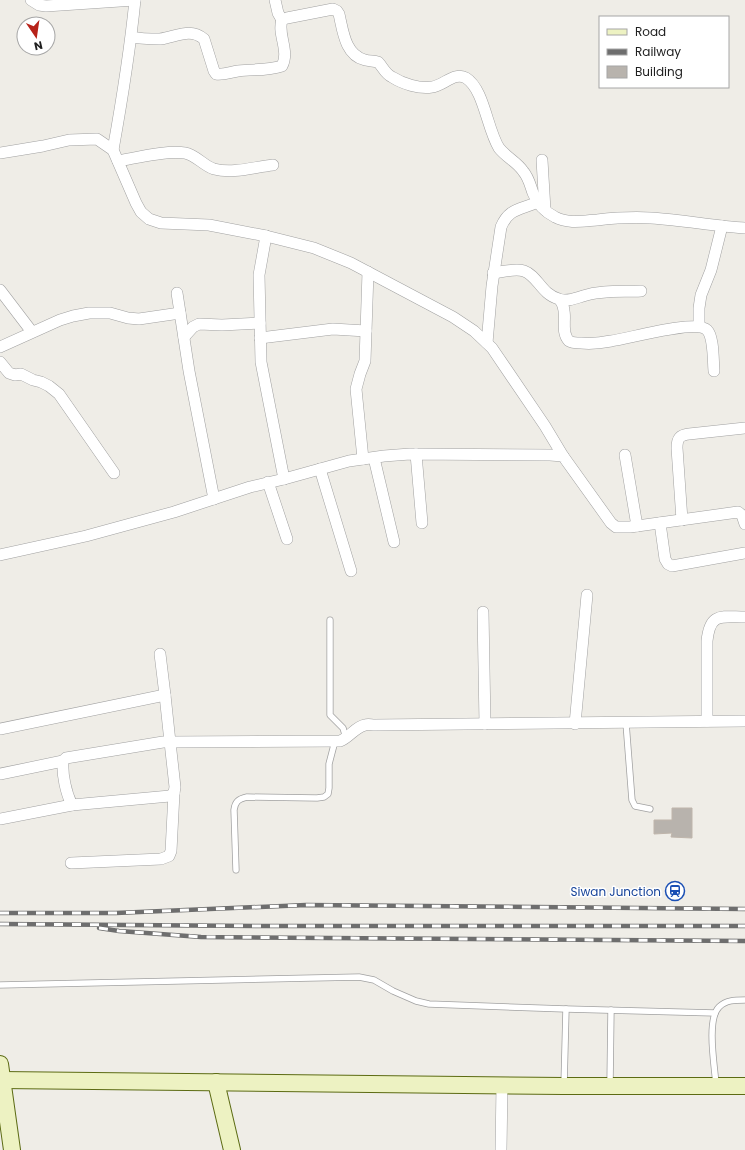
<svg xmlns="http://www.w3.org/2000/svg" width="745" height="1150" viewBox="0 0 745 1150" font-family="Poppins,sans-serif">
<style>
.building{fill:#b8b3ad;stroke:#bfb5ab}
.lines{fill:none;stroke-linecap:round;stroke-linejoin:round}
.lane-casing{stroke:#a1a1a1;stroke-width:7}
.street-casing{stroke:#a1a1a1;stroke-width:12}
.secondary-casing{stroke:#5c6b13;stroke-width:18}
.lane{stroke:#fff;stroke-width:5.5}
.street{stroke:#fff;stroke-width:11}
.secondary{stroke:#edf2c2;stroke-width:16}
.rail-casing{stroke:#6e6e6e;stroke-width:4.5}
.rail{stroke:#fff;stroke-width:3;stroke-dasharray:9;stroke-linecap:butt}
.labels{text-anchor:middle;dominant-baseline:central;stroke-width:3;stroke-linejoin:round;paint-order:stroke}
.transit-label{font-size:12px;fill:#164399;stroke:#fff;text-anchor:end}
</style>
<rect width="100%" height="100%" fill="#efede7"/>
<polygon class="building" points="672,808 692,808 692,838 671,837 672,833 654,834 654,820 672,820"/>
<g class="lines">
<defs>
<g id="lane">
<polyline points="330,620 330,715 343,728 346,738"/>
<polyline points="626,723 632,800 635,806 650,809"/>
<path d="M236,870l-2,-60c1,-8 4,-11 13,-13l70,1 7,-1 4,-3 1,-6v-24l6,-23"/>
<polyline points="0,985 359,977 374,980 393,991 416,1001 429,1004 566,1009 715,1013"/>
<polyline points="610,1084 611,1010"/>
<path d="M716,1085c-1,-17 -10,-65 3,-78 7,-7 16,-7 26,-7"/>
<polyline points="564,1086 566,1009"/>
</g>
<g id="street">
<polyline points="31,0 39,5 46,6 135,0"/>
<polyline points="275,0 278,13 282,20"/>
<path d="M132,37c9,2 18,2 28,2 16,-2 30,-12 44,0l10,32 2,3c8,1 15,-2 22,-3 15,-2 29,0 44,-5 8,-15 -5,-32 0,-46l5,-2 46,-9 4,2 2,3c4,17 6,41 26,46 4,1 9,1 13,2 5,5 7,12 14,15 11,7 27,12 40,10 11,-1 23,-16 34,-9 18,11 21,51 33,70 7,9 18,14 24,23 6,7 7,14 10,22 4,10 12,19 22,24 13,7 28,4 42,3 18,-2 36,-3 54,-2 32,2 63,8 94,10"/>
<path d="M113,150c9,-50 17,-100 22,-150"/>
<polyline points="0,153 43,146 69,140 97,139 113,150 136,203 141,212 149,219 161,223 209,225 266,236 314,248 351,263 453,317 474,331 492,348 545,426 563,456"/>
<polyline points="542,160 545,210"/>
<path d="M118,161c18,-3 49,-11 67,-8 11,2 19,13 29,16 19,5 40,-2 59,-4"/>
<polyline points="266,236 259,275 261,362 284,479"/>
<path d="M493,273c9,-1 22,-5 31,-2 14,5 17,23 35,28 8,3 17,-1 24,-3 19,-6 39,-4 58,-5"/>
<polyline points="0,290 32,332"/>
<polyline points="177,293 189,371 214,499"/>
<path d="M560,300c2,3 4,7 4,11 2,9 -3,22 5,30 3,2 8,2 12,2 10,1 20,0 30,-2 17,-2 85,-22 96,-11 7,7 6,31 7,41"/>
<polyline points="699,326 699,308 701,295 711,270 722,226"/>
<polyline points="184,337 193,327 199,324 222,325 260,323"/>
<polyline points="260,338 333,329 366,331"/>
<path d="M487,343l5,-57 9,-59c8,-19 19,-17 37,-25"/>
<polyline points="0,347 60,320 73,316 89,313 110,313 128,318 139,319 180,313"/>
<polyline points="0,362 9,373 15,375 21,374 33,380 41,382 49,386 59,394 114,473"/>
<polyline points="416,454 422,523"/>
<polyline points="625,455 637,526"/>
<polyline points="374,458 394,542"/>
<polyline points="363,459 356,389 360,374 365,361 368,272"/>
<polyline points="320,469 351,571"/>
<polyline points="268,482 287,539"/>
<path d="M682,520l-5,-72c0,-10 3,-13 12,-14l56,-6"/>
<polyline points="660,523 665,559 668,564 672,566 745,553"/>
<polyline points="0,555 86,536 174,512 250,487 284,479 349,461 384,456 410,454 550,455 563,456 611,523 616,527 630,527 738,512 742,515 745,524"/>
<polyline points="483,612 485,724"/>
<path d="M160,654l5,41 5,47 170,-1c9,-3 15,-14 25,-16 3,-1 6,0 10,0l370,-4"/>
<path d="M707,721v-80c3,-29 14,-24 38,-24"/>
<polyline points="575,724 587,595"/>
<polyline points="0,729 165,695"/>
<path d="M163,742h7l5,45 -1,6 -4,3 -98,9c-6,-12 -10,-30 -9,-44l3,-3z"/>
<polyline points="0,774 63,761"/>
<polyline points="0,819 72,805"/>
<polyline points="71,863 161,859 169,856 171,851 174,793"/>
<polyline points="501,1150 502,1085"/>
</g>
<g id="secondary">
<polyline points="0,1064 12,1150"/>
<polyline points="1,1080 564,1086 745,1086"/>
<polyline points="216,1082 232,1150"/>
</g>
</defs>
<use href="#lane" class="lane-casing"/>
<use href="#street" class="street-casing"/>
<use href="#secondary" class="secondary-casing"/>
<use href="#lane" class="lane"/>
<use href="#street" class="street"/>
<use href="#secondary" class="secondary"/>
<defs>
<g id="rail">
<polyline points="0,913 116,913 306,905 745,909"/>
<polyline points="0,924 265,926 745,926"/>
<polyline points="99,928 119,931 201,937 745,941"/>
</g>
</defs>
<use href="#rail" class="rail-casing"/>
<use href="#rail" class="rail"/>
</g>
<defs>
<symbol id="station-ring" viewBox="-11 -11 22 22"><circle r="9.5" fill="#fff" stroke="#1a4fb4" stroke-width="1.5"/><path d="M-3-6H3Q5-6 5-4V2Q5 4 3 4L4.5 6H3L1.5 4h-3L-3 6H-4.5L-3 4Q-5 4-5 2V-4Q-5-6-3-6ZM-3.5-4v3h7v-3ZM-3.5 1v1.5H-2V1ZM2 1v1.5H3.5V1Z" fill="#1a4fb4"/></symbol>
</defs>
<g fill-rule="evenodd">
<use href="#station-ring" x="664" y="880" width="22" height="22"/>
</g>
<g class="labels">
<g class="transit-label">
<text x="661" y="891">Siwan Junction</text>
</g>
</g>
<rect x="599" y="16" width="130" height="72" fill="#ffffff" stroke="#a6a6a6"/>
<rect x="607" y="29" width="20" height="6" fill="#edf2c2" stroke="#a6a6a6"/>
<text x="635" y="36" font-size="12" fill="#202020">Road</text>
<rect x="607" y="49" width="20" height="6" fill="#6e6e6e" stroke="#a6a6a6"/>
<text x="635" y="56" font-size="12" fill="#202020">Railway</text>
<rect x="607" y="66" width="20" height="12" fill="#b8b3ad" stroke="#a6a6a6"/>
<text x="635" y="76" font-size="12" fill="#202020">Building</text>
<g transform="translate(36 36) rotate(167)"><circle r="19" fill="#ffffff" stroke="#a6a6a6"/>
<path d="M0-3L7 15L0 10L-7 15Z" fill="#b72219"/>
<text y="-6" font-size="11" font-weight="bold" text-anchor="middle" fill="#202020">N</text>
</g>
</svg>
